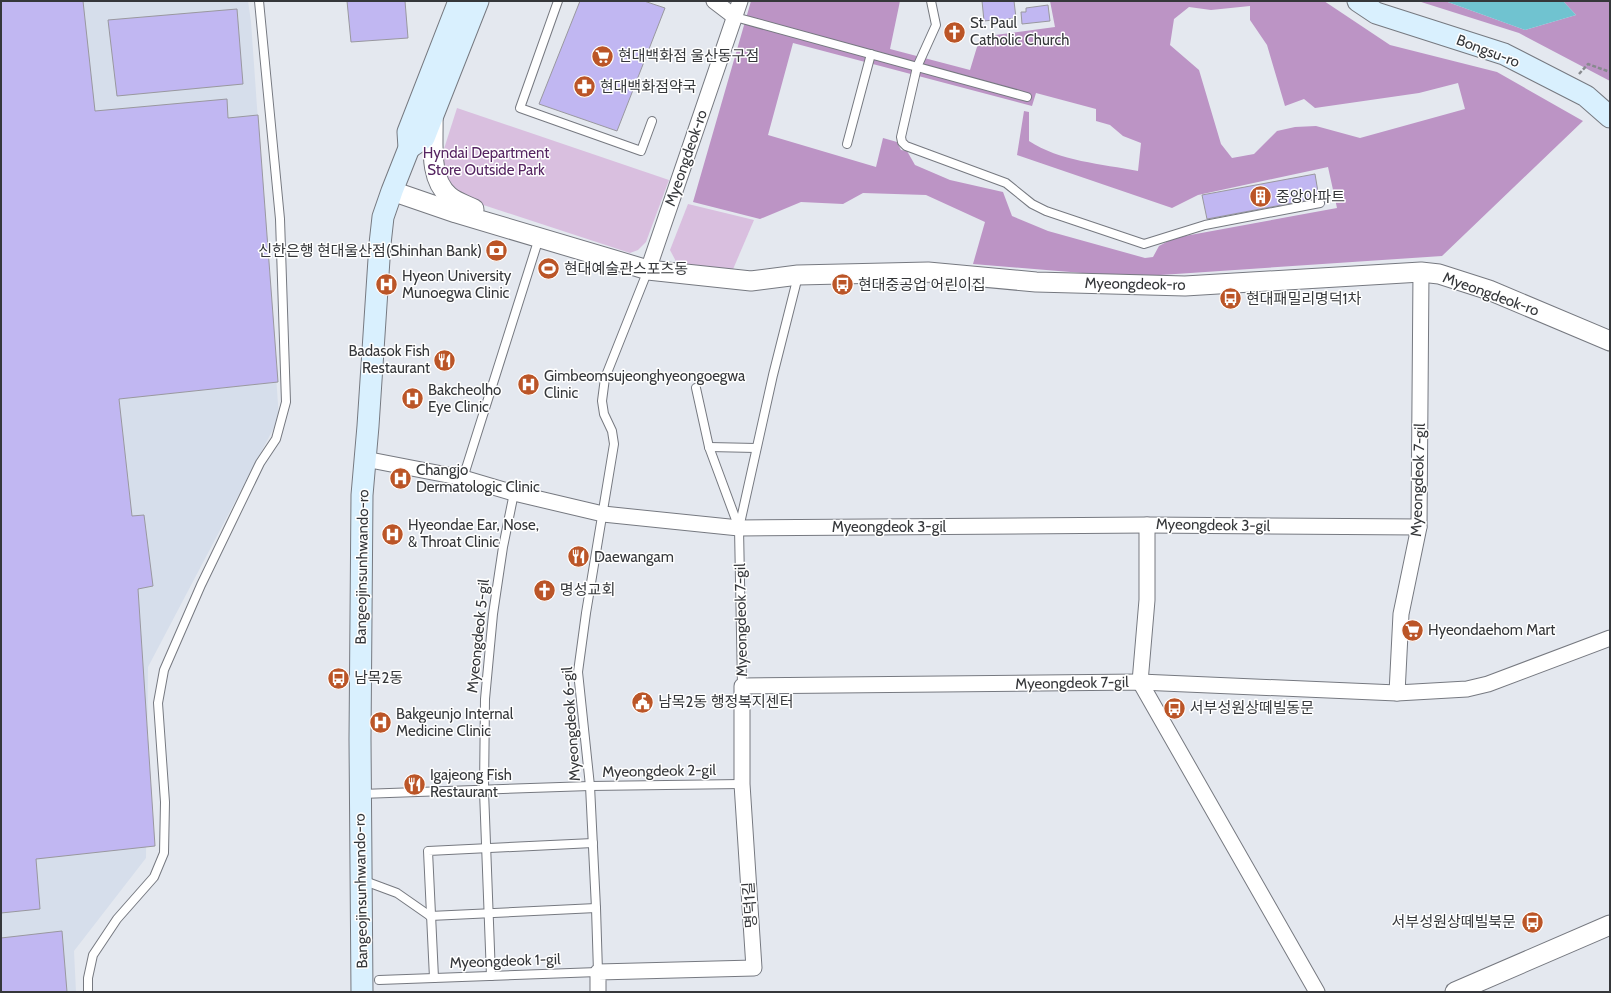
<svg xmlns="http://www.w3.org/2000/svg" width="1611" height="993" viewBox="0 0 1611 993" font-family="Cabin,'Noto Sans KR',sans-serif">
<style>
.built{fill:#d6deeb}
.green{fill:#d9bfdf}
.forest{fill:#bc94c5;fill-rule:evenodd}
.water{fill:#70c3d0}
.building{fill:#c1b7f2;stroke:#99989f}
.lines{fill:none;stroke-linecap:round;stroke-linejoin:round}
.service-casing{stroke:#767980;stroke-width:10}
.minor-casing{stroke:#767980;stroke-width:17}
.tertiary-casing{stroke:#767980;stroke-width:21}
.secondary-casing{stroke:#767980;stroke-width:23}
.path{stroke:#878a8e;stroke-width:2.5;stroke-dasharray:4 2;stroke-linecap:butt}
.service{stroke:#fff;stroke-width:8}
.minor{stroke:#fff;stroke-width:15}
.tertiary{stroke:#fff;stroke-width:19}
.secondary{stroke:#d9f0fe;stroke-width:21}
.labels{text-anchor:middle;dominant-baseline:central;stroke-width:3;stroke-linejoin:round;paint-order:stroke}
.poi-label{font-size:15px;fill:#35373a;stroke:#fff;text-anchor:start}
.street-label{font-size:15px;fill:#35373a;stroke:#fff}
.park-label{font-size:15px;fill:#562562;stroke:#fff}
</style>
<rect width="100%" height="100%" fill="#e4e8ef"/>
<polygon class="built" points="1,1 248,1 251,22 279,418 148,667 146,858 74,951 76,992 1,992"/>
<g class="green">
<polygon points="457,108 669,180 646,242 638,250 630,253 456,196 442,171 443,152"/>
<polygon points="688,204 754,220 731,274 680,269 670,250"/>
</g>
<g class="forest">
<path d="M751,1h149l-10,48 80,21 10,-33 75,-10 -5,-26h274l66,44 107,27 86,49 -141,135 -311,21 -158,-13 12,-42 -59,-27 -63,-2 -20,11 -42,-2 -41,17 -67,-17zM1250,6v14l17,25 18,61 19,-7 11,9 104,-15 39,-10 7,26 -105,29 -44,-12 -21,1 -18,4 -23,23 -22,4 -11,-14 -22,-74 -29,-25 4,-26 15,-12 22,3zM793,43l239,63 4,-13 60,16v12l14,4 13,11 18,7 -3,28c-36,-7 -79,-10 -109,-30v-29l-5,-1 -7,44 155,53 26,-13 130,-28 9,41 -163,30 -15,8 -6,11 -8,1 -97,-27 -36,-15 -9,-24 -53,-12 -35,-15 -8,-14 -6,-1 -4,-8 -14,-4 -7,29 -108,-32z"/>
<polygon points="1418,1 1445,1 1525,30 1576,15 1563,1 1610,1 1610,81 1519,33"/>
</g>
<polygon class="water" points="1445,1 1563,1 1576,15 1525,30"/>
<g class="building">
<polygon points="1,1 83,1 95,111 227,99 228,118 258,115 278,382 119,399 132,516 144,515 153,586 138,589 155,846 36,859 40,909 1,913"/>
<polygon points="347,1 405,1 408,38 351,42"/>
<polygon points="580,1 644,1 665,8 617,131 539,104"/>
<polygon points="982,1 1014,1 1016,18 1008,19 1007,22 995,23 993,20 984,21"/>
<polygon points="1048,5 1050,21 1022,24 1021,12 1026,12 1026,8"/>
<polygon points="237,9 243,84 117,96 108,20"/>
<polygon points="1315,174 1319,198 1207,219 1202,195"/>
<polygon points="62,931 67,992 1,992 1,938"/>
</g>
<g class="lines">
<defs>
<g id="service">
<polyline points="558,1 520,108 641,151 652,121"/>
<polyline points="931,1 936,25 917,67 901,137 902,142 906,146 1006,183 1032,204 1046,211 1144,244 1205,225 1320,203"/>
<polyline points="735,17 1027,97"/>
<polyline points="847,144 871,54"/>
<polyline points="696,388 709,447 739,528"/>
<polyline points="709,447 756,448"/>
<polyline points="463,478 539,238"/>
<polyline points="742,686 739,528 773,375 798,276"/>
<polyline points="361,794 590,786 742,784"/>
<polyline points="362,880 397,893 430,916"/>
<polyline points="430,916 596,908"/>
<polyline points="491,976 484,791 485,699 493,614 503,547 514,493"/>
<polyline points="434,978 428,851 593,843"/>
<polyline points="379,980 598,972 596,908 590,786 578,672 586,613 614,444 612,431 604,414 602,401 605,378 648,270"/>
<polyline points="88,992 88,978 93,955 117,919 154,877 164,853 165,802 158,703 164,670 201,585 260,463 276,439 286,402 280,219 259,1"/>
</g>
<g id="minor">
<polyline points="714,1 735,17"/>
<polyline points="648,270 740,1"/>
<polyline points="365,459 463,478 514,493 603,514 739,528 1147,525 1419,527"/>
<polyline points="1147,525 1147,600 1140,682 1317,992"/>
<polyline points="1397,693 1401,614 1419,527 1421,272"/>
<polyline points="598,992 598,972 754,968 742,784 742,686 1140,682 1397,693 1467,689 1488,684 1610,638"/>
</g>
<g id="tertiary">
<path d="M433,117c1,25 -5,61 16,79 7,6 17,9 25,13"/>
<polyline points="392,191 456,213 648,270 751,281 798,275 928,272 1036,282 1185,286 1421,272 1439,274 1489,290 1610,341"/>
<polyline points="1455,992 1610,925"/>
</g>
<g id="secondary">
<polyline points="1358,1 1376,13 1504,54 1586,96 1610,117"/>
<polyline points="409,148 424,138 478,1"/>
<polyline points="362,992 360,739 362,495 368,426 380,244 383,217 392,191 409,148 408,132 459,1"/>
</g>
</defs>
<use href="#service" class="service-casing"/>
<use href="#minor" class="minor-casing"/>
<use href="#tertiary" class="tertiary-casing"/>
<use href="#secondary" class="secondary-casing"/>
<polyline class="path" points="1579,74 1588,64 1610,72"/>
<use href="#service" class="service"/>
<use href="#minor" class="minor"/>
<use href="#tertiary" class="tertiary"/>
<use href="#secondary" class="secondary"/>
</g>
<defs>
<symbol id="church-disc" viewBox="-11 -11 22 22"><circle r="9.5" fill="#bb5527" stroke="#fff"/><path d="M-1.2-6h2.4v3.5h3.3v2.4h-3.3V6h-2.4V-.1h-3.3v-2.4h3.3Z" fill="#fff"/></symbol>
<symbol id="supermarket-disc" viewBox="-11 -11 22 22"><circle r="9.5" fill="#bb5527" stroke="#fff"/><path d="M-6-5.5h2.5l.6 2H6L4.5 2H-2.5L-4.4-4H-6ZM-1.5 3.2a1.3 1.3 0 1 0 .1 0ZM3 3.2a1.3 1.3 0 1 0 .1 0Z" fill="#fff"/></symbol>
<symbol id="pharmacy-disc" viewBox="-11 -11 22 22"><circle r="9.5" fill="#bb5527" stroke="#fff"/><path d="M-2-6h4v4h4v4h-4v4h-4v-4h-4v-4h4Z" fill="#fff"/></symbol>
<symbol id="building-disc" viewBox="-11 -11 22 22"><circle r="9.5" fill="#bb5527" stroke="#fff"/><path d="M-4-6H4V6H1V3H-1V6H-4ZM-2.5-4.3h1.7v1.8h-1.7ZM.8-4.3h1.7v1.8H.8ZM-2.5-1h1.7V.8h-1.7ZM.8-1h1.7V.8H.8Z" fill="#fff"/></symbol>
<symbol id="bank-disc" viewBox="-11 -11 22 22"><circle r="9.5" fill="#bb5527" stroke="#fff"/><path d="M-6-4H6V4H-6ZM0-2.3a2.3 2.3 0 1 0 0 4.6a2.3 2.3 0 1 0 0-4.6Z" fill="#fff"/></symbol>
<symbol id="stadium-disc" viewBox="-11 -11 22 22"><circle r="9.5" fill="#bb5527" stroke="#fff"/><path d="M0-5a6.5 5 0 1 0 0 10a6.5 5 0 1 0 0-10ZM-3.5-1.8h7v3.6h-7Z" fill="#fff"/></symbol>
<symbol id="hospital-disc" viewBox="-11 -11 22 22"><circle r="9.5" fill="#bb5527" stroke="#fff"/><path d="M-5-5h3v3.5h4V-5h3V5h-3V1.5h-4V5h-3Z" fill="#fff"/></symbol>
<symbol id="bus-disc" viewBox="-11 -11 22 22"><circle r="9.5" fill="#bb5527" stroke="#fff"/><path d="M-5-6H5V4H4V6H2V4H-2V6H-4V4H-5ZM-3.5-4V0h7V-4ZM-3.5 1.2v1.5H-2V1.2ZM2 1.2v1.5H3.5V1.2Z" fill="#fff"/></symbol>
<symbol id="restaurant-disc" viewBox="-11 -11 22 22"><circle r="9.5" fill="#bb5527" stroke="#fff"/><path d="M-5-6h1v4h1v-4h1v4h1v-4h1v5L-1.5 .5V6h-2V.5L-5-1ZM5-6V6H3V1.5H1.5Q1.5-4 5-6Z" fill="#fff"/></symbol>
<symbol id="civic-disc" viewBox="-11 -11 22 22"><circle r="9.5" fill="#bb5527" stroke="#fff"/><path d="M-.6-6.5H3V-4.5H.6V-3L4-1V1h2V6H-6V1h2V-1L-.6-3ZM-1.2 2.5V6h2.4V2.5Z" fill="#fff"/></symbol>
</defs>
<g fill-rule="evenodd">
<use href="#church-disc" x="942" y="20" width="25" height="25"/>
<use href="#supermarket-disc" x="590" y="44" width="25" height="25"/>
<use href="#pharmacy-disc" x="572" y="74" width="25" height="25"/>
<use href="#building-disc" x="1248" y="184" width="25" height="25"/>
<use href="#bank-disc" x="484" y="238" width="25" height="25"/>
<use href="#stadium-disc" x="536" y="256" width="25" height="25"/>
<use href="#hospital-disc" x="374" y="272" width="25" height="25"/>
<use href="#bus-disc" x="830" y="272" width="25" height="25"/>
<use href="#bus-disc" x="1218" y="286" width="25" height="25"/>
<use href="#restaurant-disc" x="432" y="348" width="25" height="25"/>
<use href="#hospital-disc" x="516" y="372" width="25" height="25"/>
<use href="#hospital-disc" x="400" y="386" width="25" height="25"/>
<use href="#hospital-disc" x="388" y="466" width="25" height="25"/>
<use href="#hospital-disc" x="380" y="522" width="25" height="25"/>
<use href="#restaurant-disc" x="566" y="544" width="25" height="25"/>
<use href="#church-disc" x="532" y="578" width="25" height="25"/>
<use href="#supermarket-disc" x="1400" y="618" width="25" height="25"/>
<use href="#bus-disc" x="326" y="666" width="25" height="25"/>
<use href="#civic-disc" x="630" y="690" width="25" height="25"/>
<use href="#bus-disc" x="1162" y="696" width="25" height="25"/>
<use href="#hospital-disc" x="368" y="710" width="25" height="25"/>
<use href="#restaurant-disc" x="402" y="772" width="25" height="25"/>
<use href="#bus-disc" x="1520" y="910" width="25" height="25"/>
</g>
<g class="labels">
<g class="poi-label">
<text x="970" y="23">St. Paul<tspan x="970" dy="17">Catholic Church</tspan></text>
<text x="618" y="56">현대백화점 울산동구점</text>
<text x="600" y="87">현대백화점약국</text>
<text x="1276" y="197">중앙아파트</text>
<text x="482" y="251" text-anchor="end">신한은행 현대울산점(Shinhan Bank)</text>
<text x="564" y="269">현대예술관스포츠동</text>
<text x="402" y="276">Hyeon University<tspan x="402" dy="17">Munoegwa Clinic</tspan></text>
<text x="858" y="285">현대중공업 어린이집</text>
<text x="1246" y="299">현대패밀리명덕1차</text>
<text x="430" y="351" text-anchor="end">Badasok Fish<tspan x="430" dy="17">Restaurant</tspan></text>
<text x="544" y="376">Gimbeomsujeonghyeongoegwa<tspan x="544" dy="17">Clinic</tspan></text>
<text x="428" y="390">Bakcheolho<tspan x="428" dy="17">Eye Clinic</tspan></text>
<text x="416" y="470">Changjo<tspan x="416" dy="17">Dermatologic Clinic</tspan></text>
<text x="408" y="525">Hyeondae Ear, Nose,<tspan x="408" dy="17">&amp; Throat Clinic</tspan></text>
<text x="594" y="557">Daewangam</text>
<text x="560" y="590">명성교회</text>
<text x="1428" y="630">Hyeondaehom Mart</text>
<text x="354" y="678">남목2동</text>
<text x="658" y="702">남목2동 행정복지센터</text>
<text x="1190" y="708">서부성원상떼빌동문</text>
<text x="396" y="714">Bakgeunjo Internal<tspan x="396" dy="17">Medicine Clinic</tspan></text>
<text x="430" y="775">Igajeong Fish<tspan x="430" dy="17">Restaurant</tspan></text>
<text x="1516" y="922" text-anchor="end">서부성원상떼빌북문</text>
</g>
<g class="street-label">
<text transform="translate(1488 51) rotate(21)">Bongsu-ro</text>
<text transform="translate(686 158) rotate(-71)">Myeongdeok-ro</text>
<text transform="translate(1135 284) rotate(1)">Myeongdeok-ro</text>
<text transform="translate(1491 294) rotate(20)">Myeongdeok-ro</text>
<text transform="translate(1418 480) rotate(-88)">Myeongdeok 7-gil</text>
<text transform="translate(1213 525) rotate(1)">Myeongdeok 3-gil</text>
<text x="889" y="527">Myeongdeok 3-gil</text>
<text transform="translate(362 567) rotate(-89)">Bangeojinsunhwando-ro</text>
<text transform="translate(741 620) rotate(-91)">Myeongdeok 7-gil</text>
<text transform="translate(478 636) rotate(-84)">Myeongdeok 5-gil</text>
<text transform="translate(1072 683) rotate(-1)">Myeongdeok 7-gil</text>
<text transform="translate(571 724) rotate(-94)">Myeongdeok 6-gil</text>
<text transform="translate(659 771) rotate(-1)">Myeongdeok 2-gil</text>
<text transform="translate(361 891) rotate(-91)">Bangeojinsunhwando-ro</text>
<text transform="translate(750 905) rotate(-94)">명덕1길</text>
<text transform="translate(505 961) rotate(-2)">Myeongdeok 1-gil</text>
</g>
<g class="park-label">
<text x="486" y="153">Hyndai Department<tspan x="486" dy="17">Store Outside Park</tspan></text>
</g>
</g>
<rect width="1611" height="993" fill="none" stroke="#35373a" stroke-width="4"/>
</svg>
